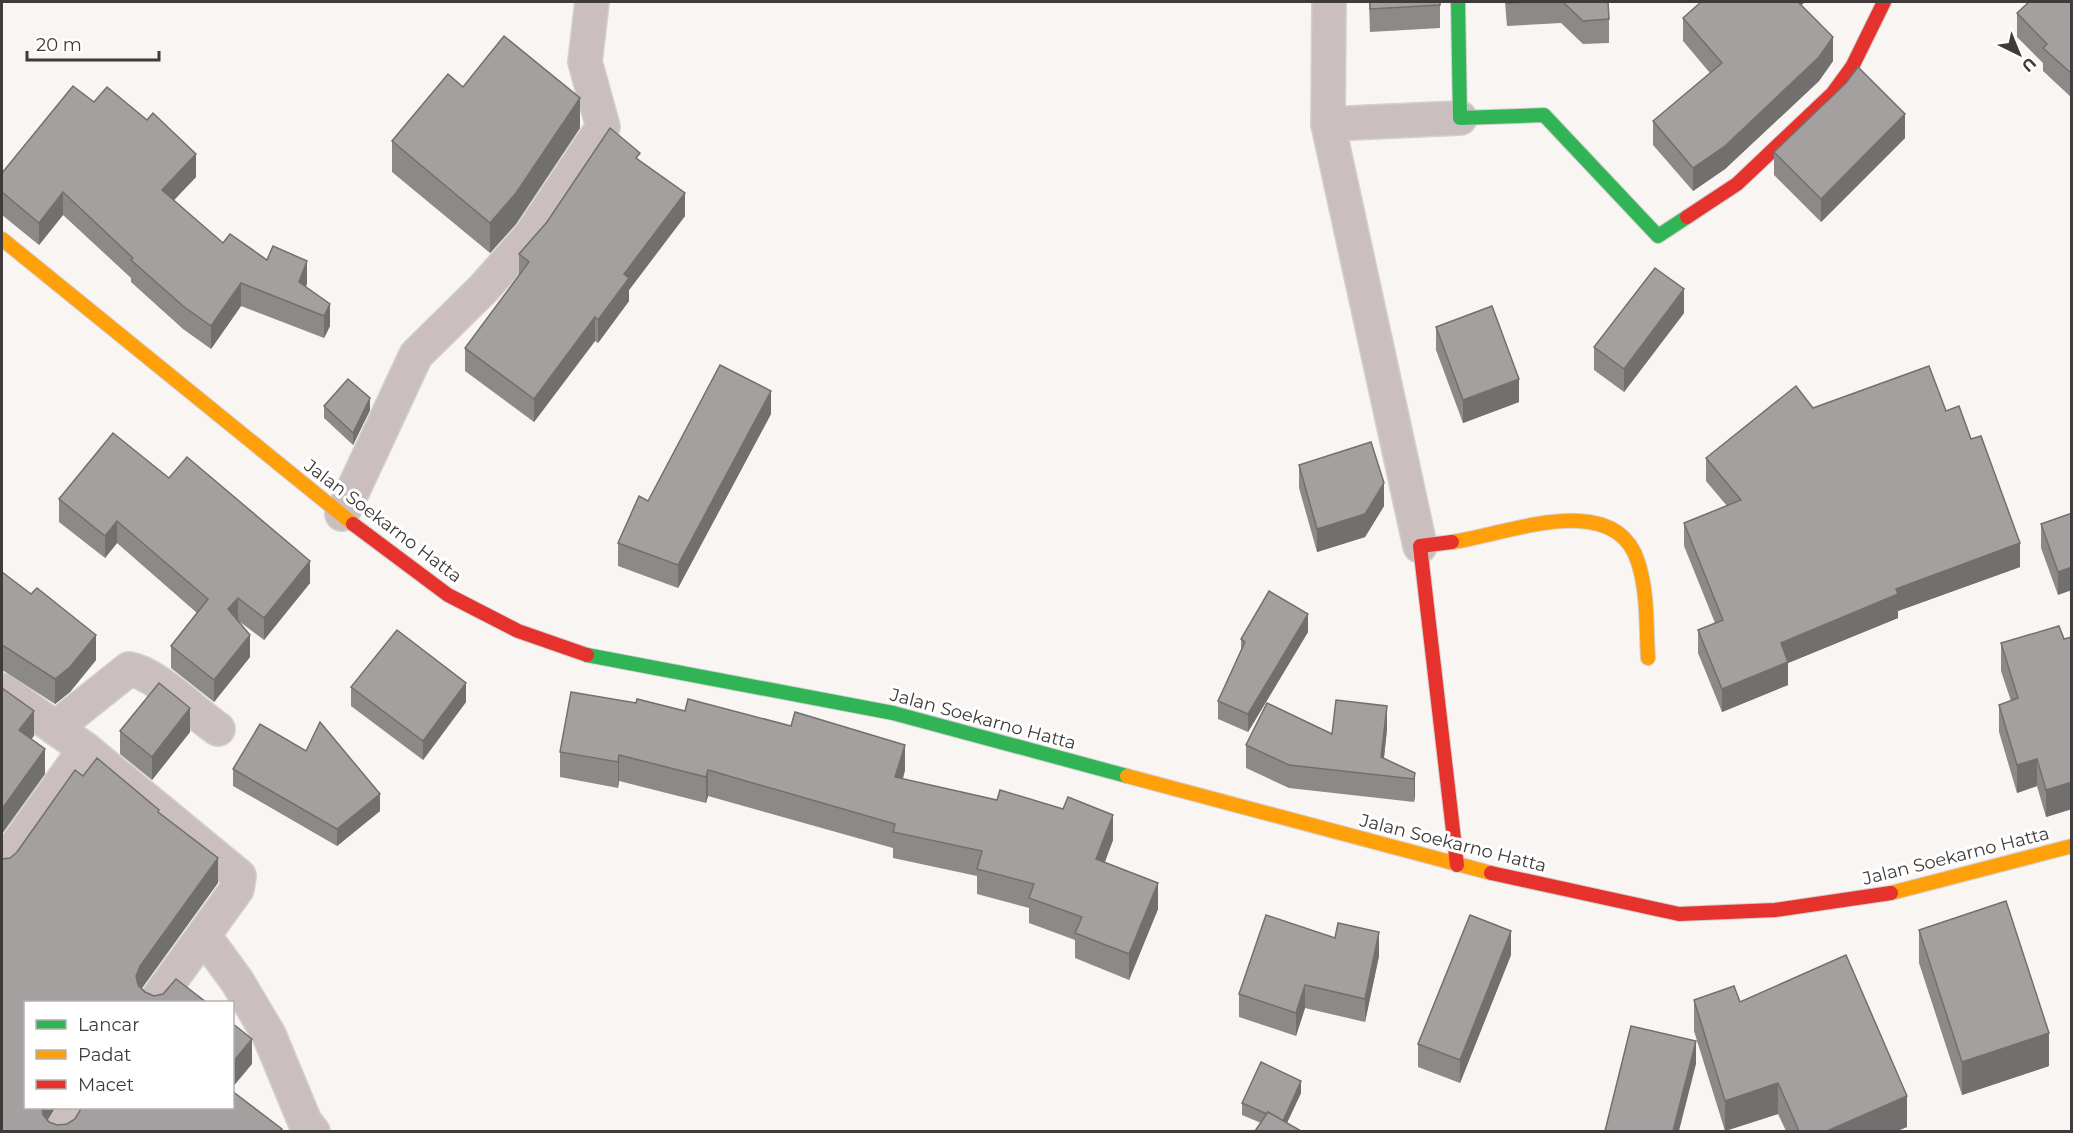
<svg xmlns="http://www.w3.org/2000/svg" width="2073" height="1133" viewBox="0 0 2073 1133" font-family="Montserrat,sans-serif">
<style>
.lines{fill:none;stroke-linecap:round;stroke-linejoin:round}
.street-casing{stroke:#d3d0cf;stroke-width:36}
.fast-casing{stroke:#d3d0cf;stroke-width:16}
.slow-casing{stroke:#d3d0cf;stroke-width:16}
.jam-casing{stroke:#d3d0cf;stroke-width:16}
.street{stroke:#cbbebe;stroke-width:33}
.fast{stroke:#30b455;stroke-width:14}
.slow{stroke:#ff9f0a;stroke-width:14}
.jam{stroke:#e5322d;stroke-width:14}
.wall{fill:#8c8a89}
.shaded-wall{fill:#72706f}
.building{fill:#a3a09f;stroke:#72706f;stroke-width:1.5}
.labels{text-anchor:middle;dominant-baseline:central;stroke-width:6;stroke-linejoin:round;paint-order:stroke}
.street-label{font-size:18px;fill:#3e3b3a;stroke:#fff}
</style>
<rect width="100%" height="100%" fill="#f9f5f3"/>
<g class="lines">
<defs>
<g id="street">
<polyline points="1328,124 1329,2"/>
<polyline points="342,514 416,355 484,288 531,235 603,127 585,62 592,2"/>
<polyline points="1420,546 1328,124 1460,118"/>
<polyline points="2,690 85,749 239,876 237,889 155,1002"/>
<path d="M55,728l74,-59c27,4 65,44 89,60"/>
<polyline points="2,866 85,749"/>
<polyline points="204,936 237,981 269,1035 305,1122 313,1132"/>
<polyline points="60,1132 78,1108"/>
</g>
<g id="fast">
<polyline points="1458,2 1460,118 1544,115 1658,236 1687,217"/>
<polyline points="587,655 893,713 1127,776"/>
</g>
<g id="slow">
<polyline points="2,239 353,524"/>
<path d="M1452,542c53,-7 163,-54 186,20 10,31 8,64 10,96"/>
<polyline points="1127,776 1491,873"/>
<polyline points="1891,893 2072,846"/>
</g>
<g id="jam">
<polyline points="1687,217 1737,184 1833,93 1852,67 1884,2"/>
<polyline points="353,524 448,595 518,631 587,655"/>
<polyline points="1452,542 1420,546 1457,865"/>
<polyline points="1491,873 1679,914 1775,910 1891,893"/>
</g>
</defs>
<use href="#street" class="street-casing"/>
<use href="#fast" class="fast-casing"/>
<use href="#slow" class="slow-casing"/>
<use href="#jam" class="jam-casing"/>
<use href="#street" class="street"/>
<use href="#fast" class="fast"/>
<use href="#slow" class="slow"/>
<use href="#jam" class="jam"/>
</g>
<g class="wall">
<polygon points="1369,2 1440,2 1440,28 1370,32"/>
<polygon points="1505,2 1608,2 1609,19 1609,43 1583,44 1561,23 1507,26"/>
<polygon points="2072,2 2072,98 2043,71 2043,63 2017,37 2017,13"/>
<polygon points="1801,5 1833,61 1819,81 1725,169 1693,191 1653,145 1653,121 1710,73 1683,41 1683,18"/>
<polygon points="1846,83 1905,138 1821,222 1774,175 1774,152"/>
<polygon points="463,87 580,128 516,224 490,253 392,172 392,141"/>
<polygon points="94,102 196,177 173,200 223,243 267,260 307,283 306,287 330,326 324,338 241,306 211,349 183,329 131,282 131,278 63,215 39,245 2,215 2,173"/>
<polygon points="640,161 685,216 629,290 629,301 598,343 595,341 534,422 465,371 465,348 519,275 519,254"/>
<polygon points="1684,313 1624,392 1594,370 1594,347"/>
<polygon points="1436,327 1519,402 1463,423 1436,350"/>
<polygon points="324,406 370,410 353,445 324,418"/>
<polygon points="1813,408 1946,411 2020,567 1898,611 1898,618 1788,663 1788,685 1722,712 1698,653 1698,630 1715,623 1684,546 1684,523 1727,506 1706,481 1706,458"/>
<polygon points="771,414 678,588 618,566 618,543 648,501"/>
<polygon points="1299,465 1384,506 1365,537 1317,552 1299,488"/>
<polygon points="169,478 310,583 264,640 240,622 250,657 214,702 171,668 171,646 197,613 117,543 105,558 59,522 59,499"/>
<polygon points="2072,513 2058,595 2041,548 2041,524"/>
<polygon points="2,572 96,660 70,692 55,704 4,671 2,672"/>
<polygon points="1308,632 1248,732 1218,719 1218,701 1241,650 1241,639"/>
<polygon points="2072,637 2072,809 2046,817 2037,786 2017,793 1999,732 1999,705 2011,701 2001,671 2001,643 2064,639"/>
<polygon points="351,687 466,702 423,760 351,706"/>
<polygon points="1387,729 1384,758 1415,773 1415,796 1414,802 1289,788 1246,768 1246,745 1332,734"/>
<polygon points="120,731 190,732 152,780 120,754"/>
<polygon points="306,751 380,811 337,846 233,786 233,769"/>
<polygon points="560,752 905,770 903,779 1113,840 1105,862 1158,909 1129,980 1075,958 1075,940 1029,923 1029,908 977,894 977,876 893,858 893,848 708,796 706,803 619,781 618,788 560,777"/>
<polygon points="1919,930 2049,1066 1962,1095 1919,963"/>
<polygon points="1511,955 1460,1083 1418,1067 1418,1044"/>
<polygon points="1379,956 1365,1022 1305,1008 1296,1036 1239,1017 1239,994"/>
<polygon points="1694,1000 1740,1002 1907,1127 1897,1131 1786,1131 1778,1114 1725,1131 1694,1031"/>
<polygon points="1301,1093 1287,1123 1261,1123 1242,1115 1242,1103"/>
</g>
<g class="shaded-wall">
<polygon points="1789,2 1805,2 1789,16"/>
<polygon points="1833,37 1833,61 1819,81 1725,169 1693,191 1693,168"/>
<polygon points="580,98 580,128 516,224 490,253 490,223"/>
<polygon points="1905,114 1905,138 1821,222 1821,199"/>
<polygon points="196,154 196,177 162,213 162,190"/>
<polygon points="63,192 63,215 39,245 39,223"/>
<polygon points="685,193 685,216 629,290 629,301 598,343 598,320 624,274"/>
<polygon points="307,261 307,283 299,304 299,282"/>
<polygon points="241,283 241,306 211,349 211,326"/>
<polygon points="1684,289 1684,313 1624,392 1624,369"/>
<polygon points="330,304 330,326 324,338 324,316"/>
<polygon points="595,317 595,341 534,422 534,399"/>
<polygon points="1519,379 1519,402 1463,423 1463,400"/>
<polygon points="771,391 771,414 678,588 678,565"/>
<polygon points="370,398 370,410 353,445 353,433"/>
<polygon points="1384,483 1384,506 1365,537 1317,552 1317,529"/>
<polygon points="117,521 117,543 105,558 105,536"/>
<polygon points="2020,543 2020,567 1898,611 1898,618 1788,663 1788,685 1722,712 1722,689 1781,643 1896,589"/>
<polygon points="310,561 310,583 264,640 264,618"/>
<polygon points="2072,567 2072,590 2058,595 2058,572"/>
<polygon points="238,598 238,621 228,609"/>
<polygon points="1308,614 1308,632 1248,732 1248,714"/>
<polygon points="96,635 96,660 70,692 55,704 55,679"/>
<polygon points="250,635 250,657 214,702 214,680"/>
<polygon points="466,683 466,702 423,760 423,741"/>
<polygon points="1387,706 1387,729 1382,775 1381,757"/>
<polygon points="190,708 190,732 152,780 152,757"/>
<polygon points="34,711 34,736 19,755 19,730"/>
<polygon points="905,745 905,770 895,802 895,777"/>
<polygon points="45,749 45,774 2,834 2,809"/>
<polygon points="619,755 619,781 618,788 618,762"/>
<polygon points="2037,759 2037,786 2017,793 2017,765"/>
<polygon points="708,770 708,796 706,803 706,777"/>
<polygon points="1415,773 1415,796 1414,802 1414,779"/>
<polygon points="2072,782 2072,809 2046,817 2046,790"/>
<polygon points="380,794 380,811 337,846 337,829"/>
<polygon points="1113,815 1113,840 1096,885 1096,859"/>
<polygon points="218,858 218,883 140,991 136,976 140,966"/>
<polygon points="1158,883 1158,909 1129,980 1129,954"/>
<polygon points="1511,931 1511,955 1460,1083 1460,1060"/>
<polygon points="1379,932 1379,956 1365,1022 1365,999"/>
<polygon points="1305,985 1305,1008 1296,1036 1296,1013"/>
<polygon points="2049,1033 2049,1066 1962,1095 1962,1062"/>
<polygon points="252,1039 252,1064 232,1088 232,1063"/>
<polygon points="1696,1041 1696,1064 1679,1131 1673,1131"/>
<polygon points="1301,1081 1301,1093 1283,1131 1282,1121"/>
<polygon points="1778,1083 1778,1114 1725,1131 1725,1101"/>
<polygon points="1907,1096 1907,1127 1897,1131 1827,1131"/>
<polygon points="42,1107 56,1107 42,1129"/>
</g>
<g class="building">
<polygon points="1370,2 1440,2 1440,5 1370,9"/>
<polygon points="1507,2 1533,2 1507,3"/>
<polygon points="1563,2 1608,2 1609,19 1583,21"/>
<polygon points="1701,2 1798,2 1833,37 1819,57 1725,146 1693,168 1653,121 1722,63 1683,18"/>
<polygon points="2029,2 2072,2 2072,74 2043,48 2047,44 2017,13"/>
<polygon points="504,36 580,98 516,193 490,223 392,141 448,74 463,87"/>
<polygon points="1858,67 1905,114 1821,199 1774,152 1846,83"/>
<polygon points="73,86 94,102 107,87 147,120 153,113 196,154 162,190 223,243 230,234 267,260 273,246 307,261 299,282 330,304 324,316 241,283 211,326 183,306 131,260 133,258 63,192 39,223 2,192 2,173"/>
<polygon points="610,128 640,153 636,158 685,193 624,274 629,278 598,320 595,317 534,399 465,348 529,262 519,254 547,222"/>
<polygon points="1655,268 1684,289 1624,369 1594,347"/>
<polygon points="1492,306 1519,379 1463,400 1436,327"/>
<polygon points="720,365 771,391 678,565 618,543 639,496 648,501"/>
<polygon points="1929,366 1946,411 1959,406 1971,439 1981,436 2020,543 1896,589 1898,594 1781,643 1788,662 1722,689 1698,630 1723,620 1684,523 1741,500 1706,458 1796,386 1813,408"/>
<polygon points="348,379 370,398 353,433 324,406"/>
<polygon points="113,433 169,478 187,457 310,561 264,618 238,598 228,609 250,635 214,680 171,646 208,599 117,521 105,536 59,499"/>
<polygon points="1371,442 1384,483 1365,514 1317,529 1299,465"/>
<polygon points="2072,513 2072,567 2058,572 2041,524"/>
<polygon points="2,572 31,594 37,588 96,635 70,667 55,679 4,646 2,647"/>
<polygon points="1269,591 1308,614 1248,714 1218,701 1245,642 1241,639"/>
<polygon points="2059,626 2064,639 2072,637 2072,782 2046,790 2037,759 2017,765 1999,705 2018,698 2001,643"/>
<polygon points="397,630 466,683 423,741 351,687"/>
<polygon points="159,683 190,708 152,757 120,731"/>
<polygon points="2,688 34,711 19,730 45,749 2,809"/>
<polygon points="571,692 636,703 637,699 685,711 688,699 791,726 795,712 905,745 895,777 997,800 1000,790 1063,809 1068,797 1113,815 1096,859 1158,883 1129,954 1075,933 1082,917 1029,898 1034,884 977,869 982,851 893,832 895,824 708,770 706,777 619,755 618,762 560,752"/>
<polygon points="1336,700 1387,706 1381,757 1415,773 1414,779 1289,765 1246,745 1267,703 1332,734"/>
<polygon points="320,722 380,794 337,829 233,769 260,724 306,751"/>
<polygon points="97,758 159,810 158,812 218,858 140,966 136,976 138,985 145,992 154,996 163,994 176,979 206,1002 26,1002 26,1107 42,1107 43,1115 49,1122 57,1125 67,1124 75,1119 82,1107 232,1107 232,1091 282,1129 280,1131 2,1131 2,859 10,858 17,852 75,770 83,776"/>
<polygon points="2006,901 2049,1033 1962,1062 1919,930"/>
<polygon points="1266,915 1335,938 1338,923 1379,932 1365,999 1305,985 1296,1013 1239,994"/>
<polygon points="1470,915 1511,931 1460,1060 1418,1044"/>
<polygon points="1846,955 1907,1096 1827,1131 1799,1131 1778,1083 1725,1101 1694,1000 1734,986 1740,1002"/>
<polygon points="232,1023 252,1039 232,1063"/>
<polygon points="1631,1026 1696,1041 1673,1131 1605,1131"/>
<polygon points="1261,1062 1301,1081 1283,1121 1268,1112 1267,1114 1242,1103"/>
<polygon points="1268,1112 1301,1131 1255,1131"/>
</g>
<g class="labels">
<g class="street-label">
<text transform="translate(383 521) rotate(37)">Jalan Soekarno Hatta</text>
<text transform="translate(983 719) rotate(15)">Jalan Soekarno Hatta</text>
<text transform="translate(1453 843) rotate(14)">Jalan Soekarno Hatta</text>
<text transform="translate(1956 856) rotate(-14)">Jalan Soekarno Hatta</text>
</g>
</g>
<rect width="2073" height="1133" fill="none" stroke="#3e3b3a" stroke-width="6"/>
<rect x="24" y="1001" width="210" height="108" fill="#ffffff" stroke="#b2b1b0" stroke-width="1.5"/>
<rect x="36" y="1020" width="30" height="9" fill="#30b455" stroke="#b2b1b0" stroke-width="1.5"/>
<text x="78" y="1031" font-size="18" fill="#3e3b3a">Lancar</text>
<rect x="36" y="1050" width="30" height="9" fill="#ff9f0a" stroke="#b2b1b0" stroke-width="1.5"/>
<text x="78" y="1061" font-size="18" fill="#3e3b3a">Padat</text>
<rect x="36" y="1080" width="30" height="9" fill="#e5322d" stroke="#b2b1b0" stroke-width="1.5"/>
<text x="78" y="1091" font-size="18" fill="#3e3b3a">Macet</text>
<g transform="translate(2019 54) rotate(137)" stroke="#ffffff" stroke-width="4.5" paint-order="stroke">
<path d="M0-4.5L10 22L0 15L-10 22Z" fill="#3e3b3a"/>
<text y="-9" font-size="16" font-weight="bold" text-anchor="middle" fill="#3e3b3a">U</text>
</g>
<path d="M27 51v9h132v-9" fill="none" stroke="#3e3b3a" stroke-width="3"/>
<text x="36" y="51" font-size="18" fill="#3e3b3a" stroke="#ffffff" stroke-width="4.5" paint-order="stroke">20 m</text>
</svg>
